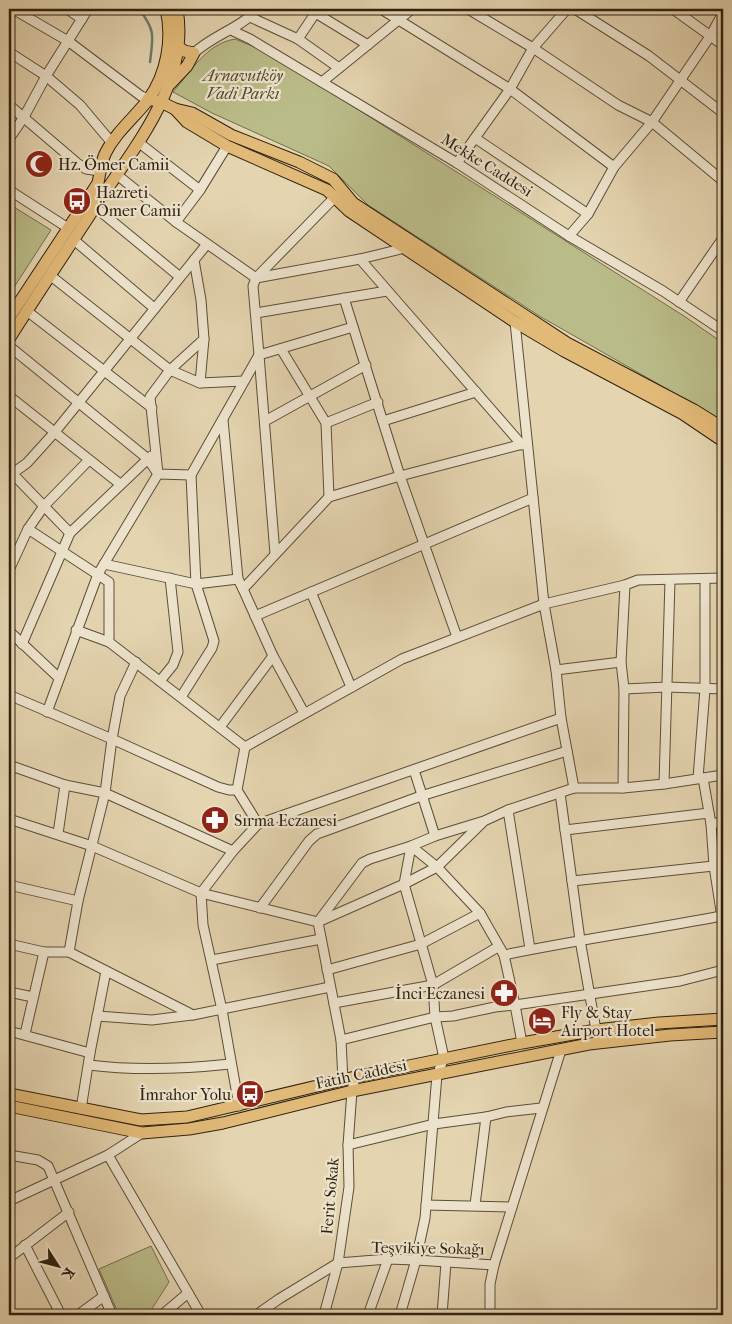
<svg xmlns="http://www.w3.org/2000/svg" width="732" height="1324" viewBox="0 0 732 1324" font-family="'IM FELL French Canon',serif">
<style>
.park{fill:#b9bb88;stroke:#746e4c}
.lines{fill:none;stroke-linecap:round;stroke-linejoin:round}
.stream{stroke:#6c7c6f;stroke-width:2.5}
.minor-casing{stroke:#5c4e37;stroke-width:11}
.major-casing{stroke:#2f210f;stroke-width:13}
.minor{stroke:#ede3cc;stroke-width:9}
.major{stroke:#e2ba78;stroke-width:11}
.labels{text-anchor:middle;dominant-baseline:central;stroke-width:4.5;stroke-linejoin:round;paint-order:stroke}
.park-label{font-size:16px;font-style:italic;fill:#52482d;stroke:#ede3cc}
.poi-label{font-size:16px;fill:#2f210f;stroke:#ede3cc;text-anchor:start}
.street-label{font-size:16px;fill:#2f210f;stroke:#ede3cc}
</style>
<rect width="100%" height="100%" fill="#e4d4b0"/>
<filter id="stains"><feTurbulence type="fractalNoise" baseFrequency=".004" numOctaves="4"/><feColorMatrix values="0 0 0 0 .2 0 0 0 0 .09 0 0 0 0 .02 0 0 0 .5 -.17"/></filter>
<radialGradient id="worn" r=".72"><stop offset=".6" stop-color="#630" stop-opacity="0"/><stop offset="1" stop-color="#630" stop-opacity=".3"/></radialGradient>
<g class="park">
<path d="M235,39l25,10 110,68 314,199 39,27v78l-182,-104 -173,-112 -39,-39 -117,-53 -39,-21c19,-22 33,-48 62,-53z"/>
<polygon points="9,204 51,230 9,295"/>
<polygon points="151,1246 169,1282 148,1315 119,1315 99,1269"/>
</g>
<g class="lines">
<path class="stream" d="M139,9c17,22 14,27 11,53"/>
<defs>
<g id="minor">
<polyline points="13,9 68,41 141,96 148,99"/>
<polyline points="67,9 82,19"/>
<polyline points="309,9 368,45"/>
<polyline points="381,9 510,89 614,167"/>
<polyline points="468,9 533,48 618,105 652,122 723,181"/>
<polyline points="575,9 649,56 723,113"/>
<polyline points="673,9 723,45"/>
<polyline points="250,17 298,39 339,68"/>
<polyline points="231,30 250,39 457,163 569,236 663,291 723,331"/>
<polyline points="298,39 318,9"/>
<polyline points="9,52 46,76 80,105 112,143"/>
<path d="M194,53c19,-18 45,-24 64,-44"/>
<polyline points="322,82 412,9"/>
<polyline points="9,105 77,163 86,169 100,171"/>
<polyline points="475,138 588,214"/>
<polyline points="9,139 24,117 46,76 88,9"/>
<polyline points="138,142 200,190"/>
<polyline points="457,163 510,89 533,48 567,9"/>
<polyline points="116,174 176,222 256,278 360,259 405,248"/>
<polyline points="9,190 68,228"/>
<polyline points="95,207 180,277"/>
<polyline points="176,222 200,190 227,146"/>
<polyline points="569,236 588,214 614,167 652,122 711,35 723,13"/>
<polyline points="74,240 154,308"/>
<polyline points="360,259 522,445"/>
<polyline points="194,260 201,300 204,339 200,383"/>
<polyline points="344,298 400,476 457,637"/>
<polyline points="679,302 723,238"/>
<polyline points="27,311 152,408"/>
<polyline points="256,313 387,291"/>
<polyline points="515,322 544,604 556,670 561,718 574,788"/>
<polyline points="204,339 170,370 200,383 244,381"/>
<polyline points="9,346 148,459 158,474 191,475 259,355 253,286 256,278 335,197"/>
<polyline points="281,349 326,423 329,497"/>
<polyline points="9,396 120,484"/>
<polyline points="223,420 238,579"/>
<polyline points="265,421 366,365"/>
<polyline points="383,421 476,392"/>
<polyline points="326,423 378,402"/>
<polyline points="9,470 70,533"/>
<polyline points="9,480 13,473 27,463 54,433 207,244"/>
<polyline points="28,529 109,582 109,642 245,747"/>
<polyline points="275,554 259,355 353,327"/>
<polyline points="104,564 196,584 238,579 243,589 329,497 400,476 527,443"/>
<polyline points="9,570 28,529 44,506 89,460"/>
<polyline points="243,589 273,656 304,713"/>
<polyline points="311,592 351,687"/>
<polyline points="255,616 533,498"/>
<polyline points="76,630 109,642"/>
<polyline points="9,631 59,678"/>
<polyline points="22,644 70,533 151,456"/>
<polyline points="556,670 621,662"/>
<polyline points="160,681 173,665 178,652 170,578"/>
<polyline points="624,689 667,687 723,689"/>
<polyline points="9,695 112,739 218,787 229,790 237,790"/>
<polyline points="181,697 212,648 214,641 196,584 191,475"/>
<polyline points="47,712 98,574 158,474 150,397 170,370 51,276"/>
<polyline points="220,727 273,656"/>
<polyline points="9,765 65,785 105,793 233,851"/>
<polyline points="414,770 435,836"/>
<polyline points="698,778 705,689 705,579"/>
<polyline points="703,778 711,824 714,866 723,924"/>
<polyline points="664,784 670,580"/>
<polyline points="623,788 624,689 621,662 625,585"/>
<polyline points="560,793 580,940 596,1030"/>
<polyline points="508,810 530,949"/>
<polyline points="9,819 92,846 201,893 318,922 404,884 437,867 483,822"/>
<polyline points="258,824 561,718"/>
<polyline points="711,824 723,822"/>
<polyline points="565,830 709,813"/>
<polyline points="58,834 65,785"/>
<polyline points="572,881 723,865"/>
<polyline points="9,885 78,901"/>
<polyline points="260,908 309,841 317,834 421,796 567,751"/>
<polyline points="9,944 44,952 69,952 193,1015 330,987"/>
<polyline points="69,952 78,901 105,793 112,739 120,696 136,662"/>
<path d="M504,955c72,-15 145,-25 217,-39"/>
<polyline points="212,960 321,939"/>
<polyline points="327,970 421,944 480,913"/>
<polyline points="9,992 33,997"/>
<polyline points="334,1003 433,985 498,947"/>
<polyline points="97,1016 152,1020 192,1015"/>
<polyline points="9,1031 90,1053"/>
<polyline points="25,1034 44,952"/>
<polyline points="341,1040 435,1017 453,1016 495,1007 515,1005 680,981 723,970"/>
<path d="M89,1065c47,6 94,4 141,-1"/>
<polyline points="343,1081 341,1040 318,922 362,863 370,859 411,846 435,836 484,821 508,810 574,788 623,788 664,784 723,775"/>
<polyline points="239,1106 222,1010 203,925 201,893 233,851 258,824 237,790 245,747 402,659 544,604 625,585 638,580 723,578"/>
<polyline points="81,1109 90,1053 106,971"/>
<polyline points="348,1145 434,1124 486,1117 506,1112 541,1108"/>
<polyline points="9,1155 38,1160 48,1166 112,1315"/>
<polyline points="108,1155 201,1315"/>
<polyline points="9,1201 108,1155 142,1133"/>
<polyline points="426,1205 512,1207"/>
<polyline points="475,1205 486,1117"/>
<polyline points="25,1245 61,1315"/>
<polyline points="9,1258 69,1212"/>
<polyline points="78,1315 104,1296"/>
<polyline points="162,1315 188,1293"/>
<polyline points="256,1315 279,1299 338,1263 388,1259 416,1260 494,1265"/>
<polyline points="324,1315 338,1263 349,1187 348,1145 352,1091 355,1077"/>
<polyline points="368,1315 388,1259"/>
<polyline points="400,1315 416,1260 425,1218 437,1075 444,1058 435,1017 433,985 404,884 411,846 437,867 480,913 504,955 515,1005 522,1043"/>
<polyline points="442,1315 446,1263"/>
<polyline points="490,1315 490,1284 494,1265 561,1050"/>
</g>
<g id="major">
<polyline points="170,84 187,66 194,53 184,51 179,47"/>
<polyline points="148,99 161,102 175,109 192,113 231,135 299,162 333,179 353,203 567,343 694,410 723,428"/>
<polyline points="175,109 187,122 227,146 327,190 349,211 515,322 564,351 683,414 723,441"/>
<path d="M9,318l89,-135c2,-10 3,-20 7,-29 10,-21 29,-36 43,-54 19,-26 25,-61 18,-91"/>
<path d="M9,339c29,-46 60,-92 90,-138 37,-56 91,-120 78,-192"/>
<polyline points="9,1094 141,1120 187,1117 355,1077 522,1043 596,1030 659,1023 723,1019"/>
<polyline points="9,1106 142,1133 189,1129 223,1123 352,1091 589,1044 670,1035 723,1032"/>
</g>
</defs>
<use href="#minor" class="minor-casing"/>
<use href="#major" class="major-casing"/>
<use href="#minor" class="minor"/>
<use href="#major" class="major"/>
</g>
<defs>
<symbol id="mosque-disc" viewBox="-11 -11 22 22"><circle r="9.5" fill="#8f2418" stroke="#ede3cc"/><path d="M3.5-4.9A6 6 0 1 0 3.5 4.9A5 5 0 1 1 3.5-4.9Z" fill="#fff"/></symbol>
<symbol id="bus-disc" viewBox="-11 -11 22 22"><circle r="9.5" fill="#8f2418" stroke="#ede3cc"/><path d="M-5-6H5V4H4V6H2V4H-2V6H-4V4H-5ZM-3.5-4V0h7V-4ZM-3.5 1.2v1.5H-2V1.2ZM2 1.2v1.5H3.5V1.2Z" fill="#fff"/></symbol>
<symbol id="pharmacy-disc" viewBox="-11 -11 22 22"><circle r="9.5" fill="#8f2418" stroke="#ede3cc"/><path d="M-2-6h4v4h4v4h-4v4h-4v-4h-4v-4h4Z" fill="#fff"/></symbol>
<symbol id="hotel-disc" viewBox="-11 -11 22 22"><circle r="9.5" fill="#8f2418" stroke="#ede3cc"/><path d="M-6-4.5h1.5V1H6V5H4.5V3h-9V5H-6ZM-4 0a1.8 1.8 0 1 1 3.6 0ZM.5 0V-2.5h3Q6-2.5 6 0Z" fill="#fff"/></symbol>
</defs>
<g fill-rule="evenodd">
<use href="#mosque-disc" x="23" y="148" width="32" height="32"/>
<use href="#bus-disc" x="61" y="185" width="32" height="32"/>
<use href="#pharmacy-disc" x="199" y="804" width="32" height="32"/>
<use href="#pharmacy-disc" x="488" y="977" width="32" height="32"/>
<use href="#hotel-disc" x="526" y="1005" width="32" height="32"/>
<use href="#bus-disc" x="234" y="1078" width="32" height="32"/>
</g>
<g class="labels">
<g class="park-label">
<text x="243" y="75">Arnavutköy<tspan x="243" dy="18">Vadi Parkı</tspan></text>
</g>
<g class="poi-label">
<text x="58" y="164">Hz. Ömer Camii</text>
<text x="96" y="192">Hazreti<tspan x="96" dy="18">Ömer Camii</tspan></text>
<text x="234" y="820">Sırma Eczanesi</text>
<text x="485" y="993" text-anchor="end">İnci Eczanesi</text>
<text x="561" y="1012">Fly &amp; Stay<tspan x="561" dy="18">Airport Hotel</tspan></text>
<text x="231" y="1094" text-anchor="end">İmrahor Yolu</text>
</g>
<g class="street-label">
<text transform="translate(487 165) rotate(32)">Mekke Caddesi</text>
<text transform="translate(361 1074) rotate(-12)">Fatih Caddesi</text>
<text transform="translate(330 1196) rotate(-85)">Ferit Sokak</text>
<text transform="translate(428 1248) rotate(1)">Teşvikiye Sokağı</text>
</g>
</g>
<rect width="732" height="1324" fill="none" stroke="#e4d4b0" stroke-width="30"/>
<rect x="10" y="10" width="712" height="1304" fill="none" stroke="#2f210f" stroke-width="2.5"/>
<rect x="15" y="15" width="702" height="1294" fill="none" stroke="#2f210f"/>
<g transform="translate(58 1266) rotate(126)" stroke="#ede3cc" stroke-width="4" paint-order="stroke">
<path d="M0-4L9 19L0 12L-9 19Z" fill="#2f210f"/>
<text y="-8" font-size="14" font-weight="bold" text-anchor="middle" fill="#2f210f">K</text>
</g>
<rect width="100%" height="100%" filter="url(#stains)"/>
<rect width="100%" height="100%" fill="url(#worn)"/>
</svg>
